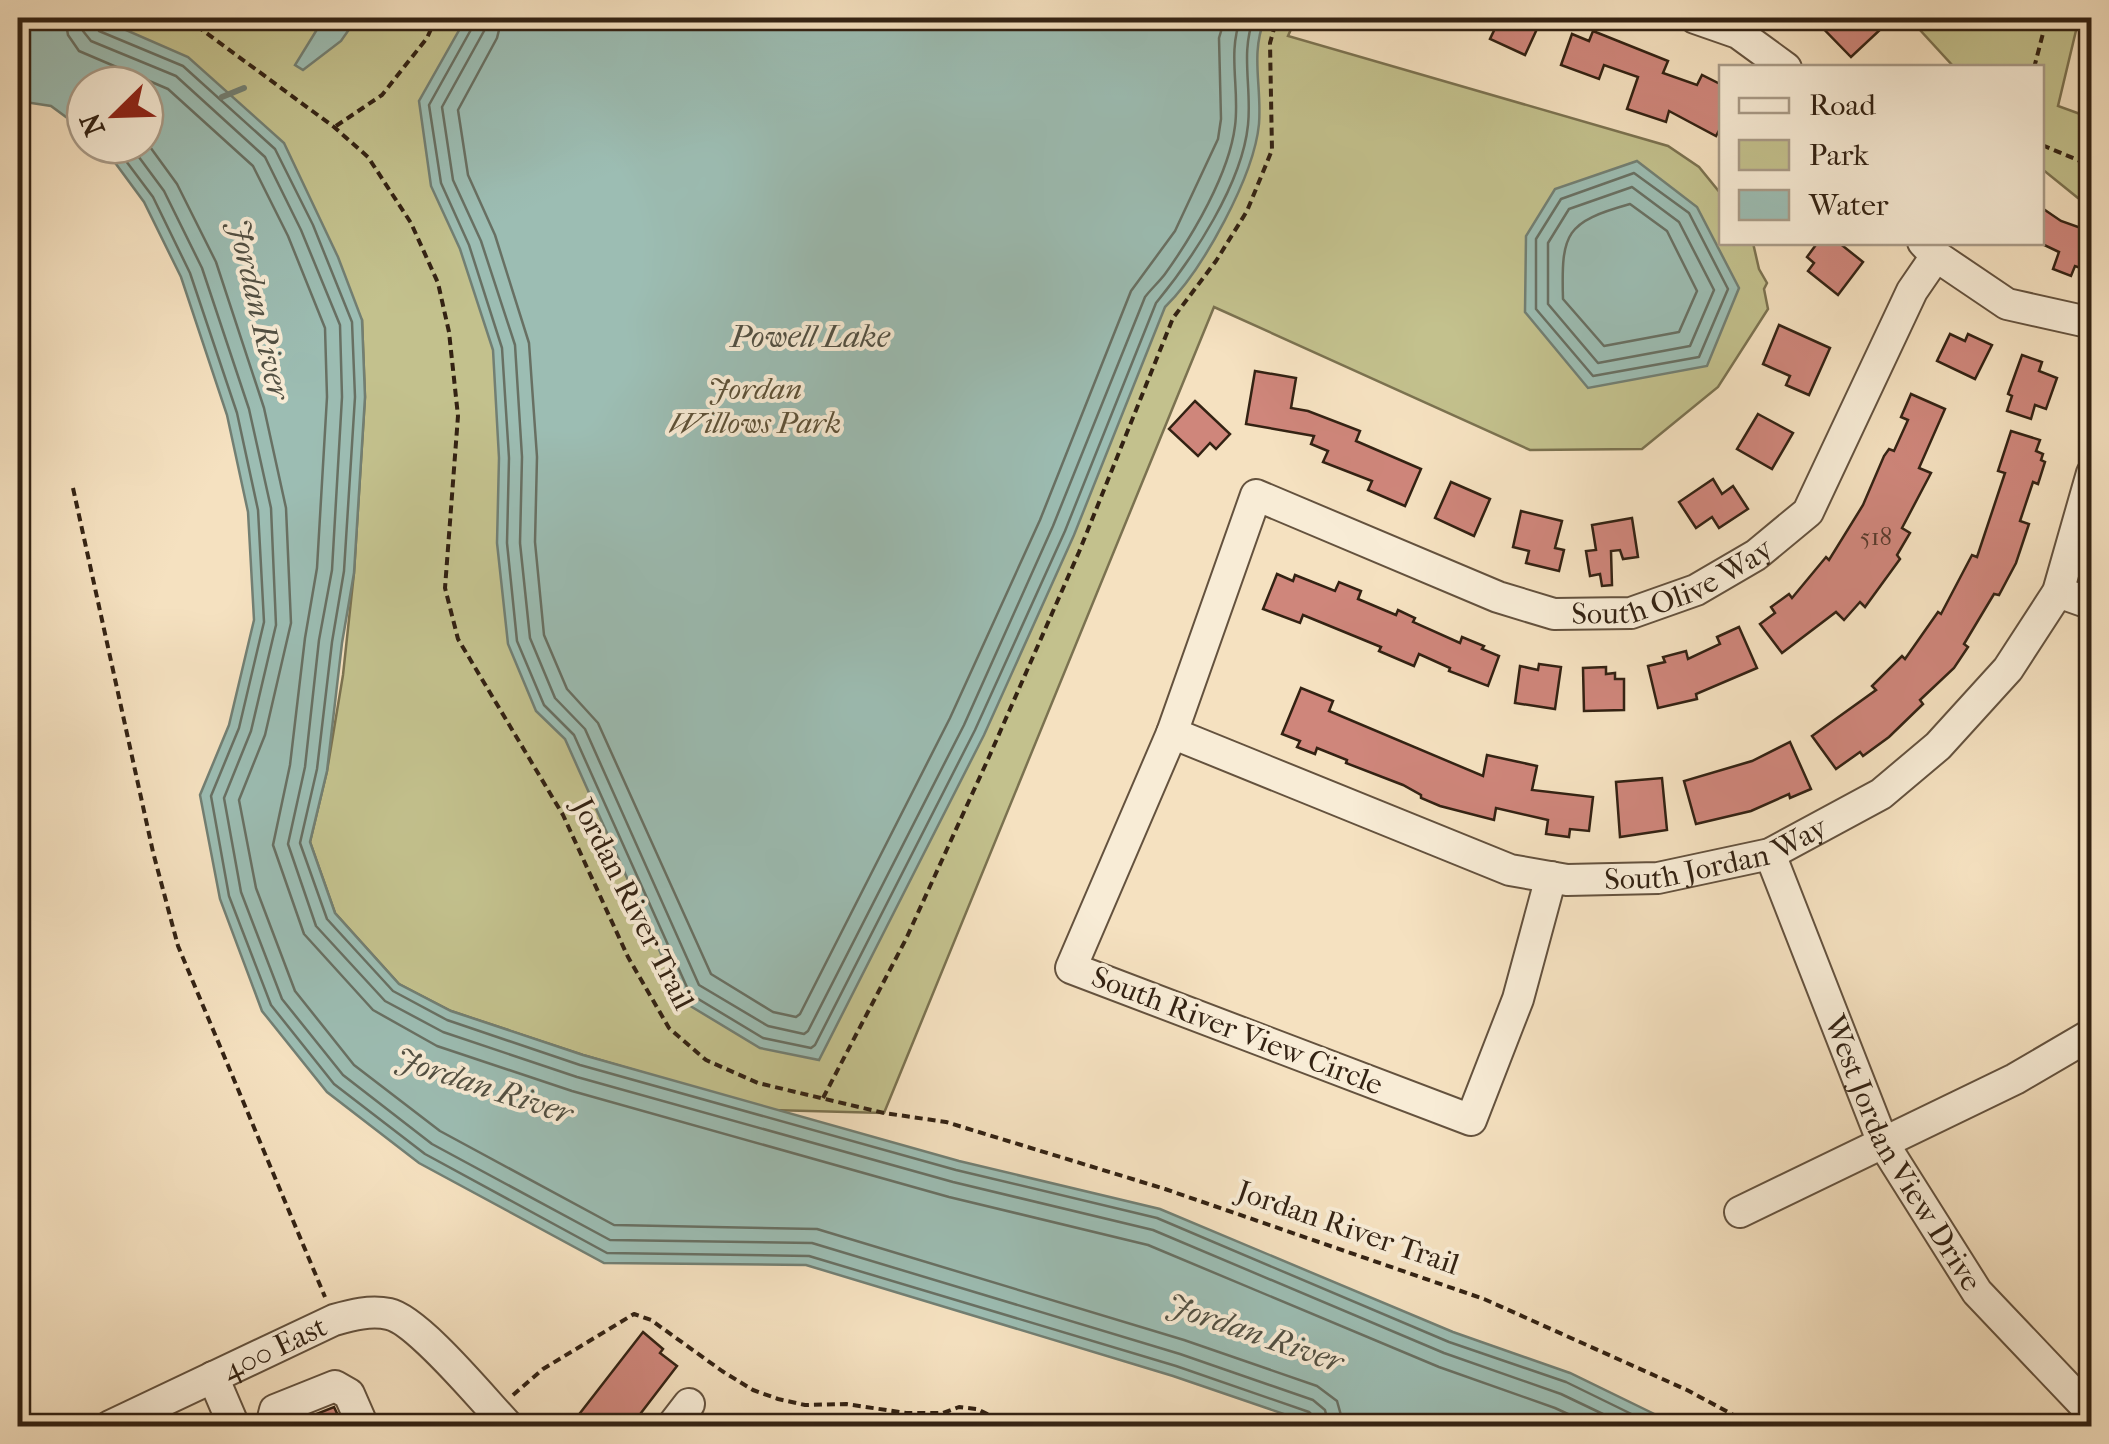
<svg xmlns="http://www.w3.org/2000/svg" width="2109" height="1444" viewBox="0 0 2109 1444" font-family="'IM FELL French Canon',serif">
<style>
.green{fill:#c3c18d;stroke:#7b7250;stroke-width:2.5}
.water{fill:#9cbdb3;stroke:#727f73;stroke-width:2.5}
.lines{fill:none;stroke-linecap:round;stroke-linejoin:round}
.shore{stroke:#687063;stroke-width:2.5}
.stream{stroke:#727f73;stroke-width:6}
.building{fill:#cf867b;stroke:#332213;stroke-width:2.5}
.minor-casing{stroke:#64523e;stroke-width:34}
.path{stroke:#332213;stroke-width:4;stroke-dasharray:8 5;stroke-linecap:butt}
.minor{stroke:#f8ecd6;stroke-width:30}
.labels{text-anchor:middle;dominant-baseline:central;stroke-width:8;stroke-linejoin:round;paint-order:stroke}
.number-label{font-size:25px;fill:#5a3b2d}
.park-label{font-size:30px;font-style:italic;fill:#5e5238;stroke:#f8ecd6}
.street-label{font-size:30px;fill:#332213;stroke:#f8ecd6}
.water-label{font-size:32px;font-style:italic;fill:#525043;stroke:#f8ecd6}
</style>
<rect width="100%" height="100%" fill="#f5e1c0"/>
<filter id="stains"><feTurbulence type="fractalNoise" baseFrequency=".002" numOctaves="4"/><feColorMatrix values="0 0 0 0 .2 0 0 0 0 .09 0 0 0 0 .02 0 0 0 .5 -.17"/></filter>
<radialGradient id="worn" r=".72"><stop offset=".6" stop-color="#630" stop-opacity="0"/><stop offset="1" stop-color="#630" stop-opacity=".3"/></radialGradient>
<g class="green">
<polygon points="87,18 1296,18 1288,36 1668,146 1699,167 1721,194 1722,242 1753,243 1759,269 1767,283 1764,289 1768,309 1718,387 1642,449 1530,450 1214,307 884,1113 771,1110 583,1055 451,1011 399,984 335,913 310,842 327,771 343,675 354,573 365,397 362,320 110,23"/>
<polygon points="1909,18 2079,18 2058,106 2091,118 2091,201 2078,198 2042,169 2042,68 1954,67"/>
</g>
<g class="water">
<polygon points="18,18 72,18 110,23 188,57 284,143 338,257 362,320 365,397 354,573 342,643 327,771 310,842 335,913 399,984 451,1011 583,1055 959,1161 1160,1209 1453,1332 1570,1373 1679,1426 1319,1426 1173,1376 806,1265 604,1263 419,1163 327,1092 262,1011 220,899 200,795 229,725 254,620 248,512 227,415 181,277 144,202 102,145 145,145 145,85 85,85 85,131 51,106 18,101"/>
<polygon points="324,18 357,18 341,41 303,70 295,65"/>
<path d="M466,18h799c-15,37 -3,67 -6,106 -5,52 -56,146 -94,183l-91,228 -90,200 -165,325 -59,-12 -78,-47 -117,-262 -29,-28 -28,-67 -11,-101 2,-85 -6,-108 -33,-101 -29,-63 -12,-85z"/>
<polygon points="1637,161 1697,207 1739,288 1707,366 1588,388 1525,312 1526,236 1555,189"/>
</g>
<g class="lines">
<g class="shore">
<polyline points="65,18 68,35 79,51 168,89 253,166 288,236 325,328 327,397 317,568 305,638 290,765 273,845 304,934 373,1010 437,1046 572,1091 949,1197 1148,1245 1439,1367 1555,1408 1594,1426"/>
<polyline points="80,18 83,31 91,41 176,76 265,157 301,230 340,325 342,397 332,570 319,640 305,767 288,844 316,926 385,1001 443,1032 577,1077 953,1182 1153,1230 1444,1353 1561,1394 1628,1426"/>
<polyline points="93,18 99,31 183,66 275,149 313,225 352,322 355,397 344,571 332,642 317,769 300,843 327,919 393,991 447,1020 580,1065 956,1170 1157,1218 1449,1342 1566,1382 1656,1426"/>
<path d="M474,18l-1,8 -44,79 12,78 28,62 33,103 7,110 -2,85 10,98 27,64 30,30 116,259 73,44 48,10 4,-3 160,-315 90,-199 91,-228c37,-45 86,-119 92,-178 4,-37 -8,-73 6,-107"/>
<path d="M486,18l-2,13 -42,76 11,73 28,61 34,104 7,112 -2,86 10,95 25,60 30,31 114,256 69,41 36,8 4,-3 156,-306 89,-199 92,-229c6,-8 14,-15 20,-23 28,-39 64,-100 70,-148 5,-36 -8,-74 6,-108"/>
<polyline points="502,18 497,38 458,110 468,175 495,235 529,343 537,457 535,542 544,635 567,689 598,723 711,974 773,1012 796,1017 800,1014 950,718 1040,520 1131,291 1175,231 1218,139 1221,119 1219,38 1225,18"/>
<polyline points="145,140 177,184 216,262 264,408 286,508 291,623 265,735 239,800 256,888 295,991 354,1065 440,1131 614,1225 817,1229 1184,1340 1317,1386 1337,1401 1344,1426"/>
<polyline points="114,145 153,197 190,273 237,413 258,510 264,622 239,728 211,796 229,896 271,1005 334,1084 425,1154 607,1253 809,1256 1176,1366 1309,1412 1315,1418 1317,1426"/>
<polyline points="130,145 164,191 202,268 249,409 271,508 276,625 251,731 224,798 241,892 282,999 343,1075 432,1144 610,1240 812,1243 1180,1354 1313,1400 1325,1410 1329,1426"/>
<polygon points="1634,173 1689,213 1728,289 1699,357 1593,376 1536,309 1536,239 1561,199"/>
<polygon points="1632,187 1679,222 1714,290 1690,346 1598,363 1548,304 1548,243 1569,209"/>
<path d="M1630,204l37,27 30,60 -18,41 -75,14 -41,-47c-2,-67 3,-77 67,-95z"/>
</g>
<polyline class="stream" points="222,97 244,88"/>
</g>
<g class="building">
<polygon points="1500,18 1542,18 1525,55 1490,39"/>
<polygon points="1813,18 1872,18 1882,28 1851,57"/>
<polygon points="1593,31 1668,61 1663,73 1697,85 1702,75 1722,85 1722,125 1716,136 1669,111 1666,122 1627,109 1638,77 1604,65 1599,79 1561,65 1572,34 1589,41"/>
<polygon points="2042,208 2061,221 2092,232 2092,272 2075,266 2071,276 2053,269 2059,252 2042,244"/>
<polygon points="1818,242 1838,242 1863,262 1838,295 1808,271 1814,263 1807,257"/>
<polygon points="1779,325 1830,348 1809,395 1786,385 1790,376 1763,364"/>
<polygon points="1950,334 1965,341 1968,334 1992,345 1975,379 1937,361"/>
<polygon points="2022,355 2042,362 2039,371 2057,378 2046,409 2035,405 2031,419 2007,411 2012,396 2008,394"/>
<polygon points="1255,371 1296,378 1291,408 1308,411 1360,431 1356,441 1421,469 1405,506 1368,490 1372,481 1323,462 1328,451 1311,444 1314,436 1246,424"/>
<polygon points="1911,394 1945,409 1919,468 1931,473 1902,528 1910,533 1897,555 1900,559 1865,607 1860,602 1844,620 1836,612 1782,653 1760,624 1775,613 1771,607 1789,594 1792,598 1826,557 1829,560 1863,505 1884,456 1889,449 1894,451 1908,420 1901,417"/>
<polygon points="1195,401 1230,434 1216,449 1210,443 1198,456 1169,429"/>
<polygon points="1758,414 1793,433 1772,469 1737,449"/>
<polygon points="2011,431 2040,440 2036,451 2043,454 2041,460 2045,462 2038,484 2033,482 2020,521 2029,524 2016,563 1999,595 1994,594 1964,644 1968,647 1954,668 1920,700 1923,704 1889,737 1863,756 1860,752 1836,769 1812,736 1876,690 1872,686 1902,656 1905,659 1938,612 1941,614 1972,555 1977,557 2005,473 1998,471"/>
<polygon points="1713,479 1722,494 1733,486 1748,509 1719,528 1712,517 1696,528 1679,502"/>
<polygon points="1451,482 1490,499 1474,536 1435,518"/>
<polygon points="1521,511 1562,521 1555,548 1564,550 1559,571 1526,563 1529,551 1513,547"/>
<polygon points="1632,518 1638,557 1623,559 1620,550 1611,551 1612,585 1602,586 1600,574 1590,576 1586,551 1596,550 1592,525"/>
<polygon points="1277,574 1293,581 1295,575 1335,591 1339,582 1361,591 1358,599 1396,615 1398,610 1415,618 1413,622 1460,643 1462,637 1484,646 1482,649 1499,656 1488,686 1449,671 1450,668 1419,654 1414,666 1379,651 1381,647 1303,615 1300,623 1263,609"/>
<polygon points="1739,627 1757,668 1696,694 1697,699 1658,708 1648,666 1665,662 1663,657 1686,651 1688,659 1720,644 1717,637"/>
<polygon points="1539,664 1561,667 1555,709 1515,703 1520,666 1538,670"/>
<polygon points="1606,667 1606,674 1615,673 1615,679 1624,679 1624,710 1584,711 1583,668"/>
<polygon points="1301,688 1333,701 1329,711 1483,776 1487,755 1537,766 1532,790 1593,797 1589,831 1570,829 1569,837 1546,834 1548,820 1496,808 1494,820 1440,806 1421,798 1421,795 1403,785 1346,763 1347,760 1317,748 1315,754 1297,747 1300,741 1282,734"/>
<polygon points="1790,742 1811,789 1790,798 1789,794 1751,811 1696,824 1684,781 1752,761"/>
<polygon points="1662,778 1667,830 1620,837 1616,782"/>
<polygon points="643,1332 663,1349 660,1353 677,1366 631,1426 589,1426 577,1417"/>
<polygon points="334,1407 343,1426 290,1426 291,1424"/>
</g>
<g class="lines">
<defs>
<g id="minor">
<polyline points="1695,18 1738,33 1786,68"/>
<polyline points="1923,242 1936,256 2007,304 2092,323"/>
<polyline points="2058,592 2092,604"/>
<path id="s1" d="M1172,733l338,137 57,10 91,-2 112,-24 111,-60 57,-48 70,-77 50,-77 34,-119"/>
<path id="s2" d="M1770,854l113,289 94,149 115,121"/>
<path id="s3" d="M1551,877l-33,122 -47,121 -400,-152 101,-235 84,-238 242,102 56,17 77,-1 65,-23 60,-35 52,-43 104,-221 24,-35"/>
<polyline points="1740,1212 2015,1079 2092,1034"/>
<polyline points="213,1377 234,1426"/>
<path id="s4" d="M110,1426l224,-106c18,-5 36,-10 55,-6 29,6 96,88 119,112"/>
<polyline points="271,1426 275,1410 335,1386 349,1394 363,1426"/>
<polyline points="672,1426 689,1404"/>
</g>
</defs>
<use href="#minor" class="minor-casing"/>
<g class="path">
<polyline points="186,18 334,127 368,157 411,223 438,283 449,332 458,416 445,588 458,639 563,815 628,957 669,1028 706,1060 758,1083 884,1113 946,1122 1165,1189 1484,1299 1687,1390 1754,1426"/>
<polyline points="2034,68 2047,18"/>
<polyline points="336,126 382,95 427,38 436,18"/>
<polyline points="2042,145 2092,166"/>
<polyline points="73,488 153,852 178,946 325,1297"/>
<polyline points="823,1098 906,939 989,757 1079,552 1173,318 1216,261 1247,211 1272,150 1270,43 1277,18"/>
<polyline points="513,1395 543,1369 634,1314 651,1320 722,1371 753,1390 778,1399 805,1405 846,1404 906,1413 943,1413 959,1407 977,1409 1011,1426"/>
</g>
<use href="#minor" class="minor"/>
</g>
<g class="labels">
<g class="number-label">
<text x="1876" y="536">518</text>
</g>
<g class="park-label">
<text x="755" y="389">Jordan<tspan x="755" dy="34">Willows Park</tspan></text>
</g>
<g class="street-label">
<text stroke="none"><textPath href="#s3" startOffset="1638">South Olive Way</textPath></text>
<text stroke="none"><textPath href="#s1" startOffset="575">South Jordan Way</textPath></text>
<text transform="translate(633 904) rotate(63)">Jordan River Trail</text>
<text transform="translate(1237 1031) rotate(21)">South River View Circle</text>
<text stroke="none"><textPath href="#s2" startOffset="328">West Jordan View Drive</textPath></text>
<text transform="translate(1348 1228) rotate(19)">Jordan River Trail</text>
<text stroke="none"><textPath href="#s4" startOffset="182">400 East</textPath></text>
</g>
<g class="water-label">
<text transform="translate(259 309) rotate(77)">Jordan River</text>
<text x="810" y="336">Powell Lake</text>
<text transform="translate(484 1086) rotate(18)">Jordan River</text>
<text transform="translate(1255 1333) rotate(19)">Jordan River</text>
</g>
</g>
<rect width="2109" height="1444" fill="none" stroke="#f5e1c0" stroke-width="60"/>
<rect x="20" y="20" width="2069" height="1404" fill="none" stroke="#332213" stroke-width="5"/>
<rect x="30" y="30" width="2049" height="1384" fill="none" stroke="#332213" stroke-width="2.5"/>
<rect x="1719" y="65" width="325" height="180" fill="#f8ecd6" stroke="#a99b88" stroke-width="2.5"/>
<rect x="1739" y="98" width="50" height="15" fill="#f8ecd6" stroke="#a99b88" stroke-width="2.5"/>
<text x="1809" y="115" font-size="30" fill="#332213">Road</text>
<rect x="1739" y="140" width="50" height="30" fill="#c3c18d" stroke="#a99b88" stroke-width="2.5"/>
<text x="1809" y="165" font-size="30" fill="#332213">Park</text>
<rect x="1739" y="190" width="50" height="30" fill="#9cbdb3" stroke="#a99b88" stroke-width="2.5"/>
<text x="1809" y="215" font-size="30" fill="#332213">Water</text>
<g transform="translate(115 115) rotate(247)"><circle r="48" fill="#f8ecd6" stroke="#a99b88" stroke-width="2.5"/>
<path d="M0-8L18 38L0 25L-18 38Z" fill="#8f2418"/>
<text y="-15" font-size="28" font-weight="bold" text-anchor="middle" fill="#332213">N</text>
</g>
<rect width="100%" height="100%" filter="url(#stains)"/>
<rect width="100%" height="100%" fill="url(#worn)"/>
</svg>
